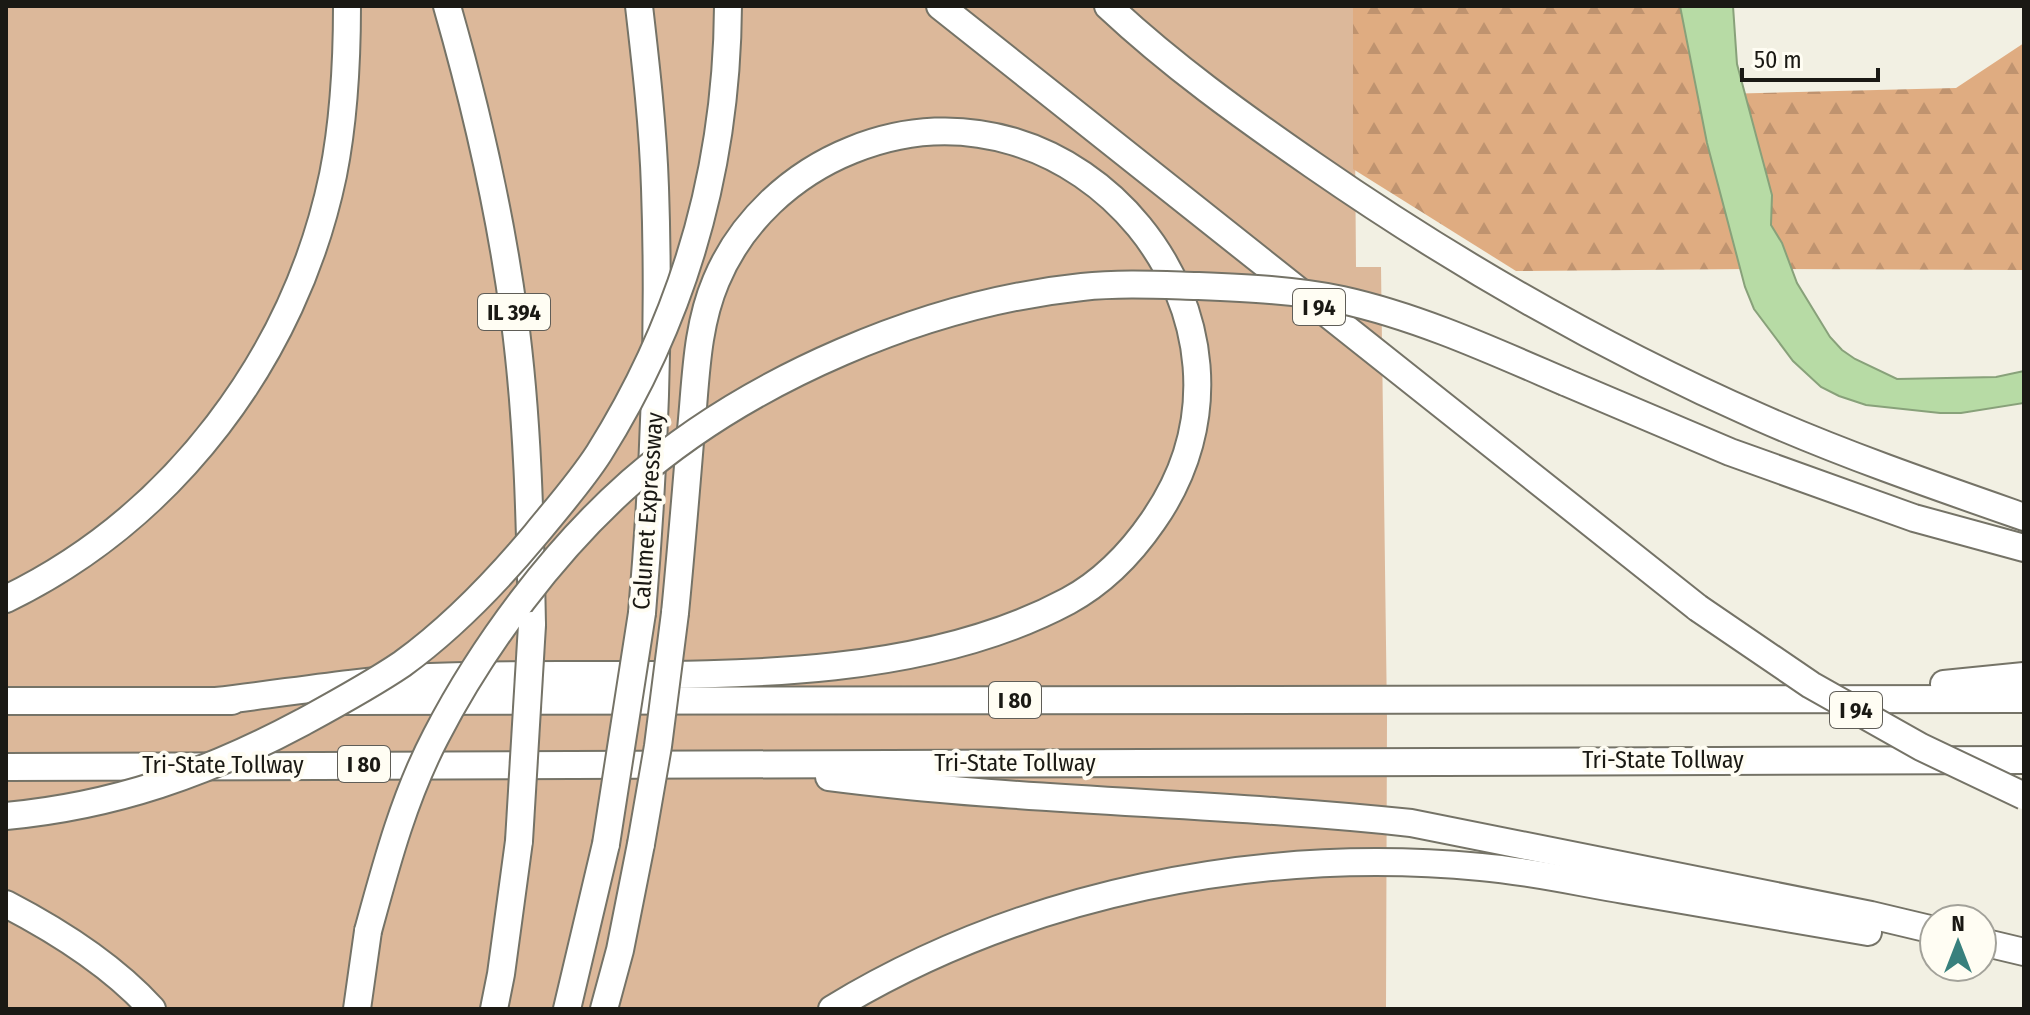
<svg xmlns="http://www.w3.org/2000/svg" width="2030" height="1015" viewBox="0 0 2030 1015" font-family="'Fira Sans Condensed',sans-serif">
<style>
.green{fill:#dcb89a}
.forest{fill:url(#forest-firs)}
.water{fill:#b7dba5;stroke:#88a17a;stroke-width:2}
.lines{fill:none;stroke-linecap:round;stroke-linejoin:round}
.motorway-casing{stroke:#757367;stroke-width:30}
.motorway{stroke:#fff;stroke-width:26}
.motorway-bridge-casing{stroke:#757367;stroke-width:30;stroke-linecap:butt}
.motorway-bridge{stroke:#fff;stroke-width:26}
.labels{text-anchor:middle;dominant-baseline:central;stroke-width:8;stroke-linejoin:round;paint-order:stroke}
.shield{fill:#fffdf3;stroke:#5f5d57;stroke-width:2}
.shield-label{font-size:22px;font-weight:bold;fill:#1a1914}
.street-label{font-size:24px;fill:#1a1914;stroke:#fffdf3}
</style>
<defs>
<pattern id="forest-firs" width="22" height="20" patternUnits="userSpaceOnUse" patternTransform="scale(2)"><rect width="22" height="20" fill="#dfac81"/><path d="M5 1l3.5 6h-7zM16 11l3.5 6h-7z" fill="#bf936f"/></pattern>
</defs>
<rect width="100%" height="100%" fill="#f2f0e3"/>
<polygon class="green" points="6,6 1354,6 1356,267 1381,267 1387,718 1386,1009 6,1009"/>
<g class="forest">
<polygon points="1353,6 1696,6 1750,269 1516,271 1353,169"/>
<polygon points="2024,43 2024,270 1771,269 1721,94 1956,88"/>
</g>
<polygon class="water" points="1680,6 1733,6 1737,64 1772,195 1771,225 1782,243 1797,283 1830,337 1842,350 1855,359 1897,379 1996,377 2024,371 2024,403 1961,413 1940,413 1866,405 1839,396 1821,387 1793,361 1754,309 1745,287 1707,143"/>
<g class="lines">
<defs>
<g id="motorway">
<path d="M447,6c29,101 53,205 67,309 14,103 16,206 18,310"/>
<path d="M639,6c7,60 14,121 16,182 5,142 -1,284 -13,425"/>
<polyline points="940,6 1698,608"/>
<path d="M1108,6c63,59 134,110 205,159 140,97 289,183 446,252 86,38 176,69 265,100"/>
<polyline points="1565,382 1730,452 1914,518 2024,548"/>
<path d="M6,599c167,-81 289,-242 327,-424 11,-55 14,-112 14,-169"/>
<polyline points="1944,684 2024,676"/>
<polyline points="6,701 232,701"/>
<path d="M216,701c71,-8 143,-21 214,-24 202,-9 455,22 638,-76 35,-19 63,-48 85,-80 140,-200 -77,-462 -301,-371 -60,24 -111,71 -136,131 -20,47 -20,99 -25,149 -5,61 -10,122 -16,183"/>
<polyline points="344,701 2024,699"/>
<polyline points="6,767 2024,760"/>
<path d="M829,777c193,25 388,25 582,46l460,92 63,15"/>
<path d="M6,904c52,27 107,62 146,105"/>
<polyline points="1982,942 2024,952"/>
<polyline points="357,1009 368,931"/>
<polyline points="494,1009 501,974 519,841"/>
<polyline points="567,1009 606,844"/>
<polyline points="604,1009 620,950 641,844"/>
<path d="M832,1009c191,-116 427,-163 649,-142 48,4 96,15 143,23 82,14 163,28 244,42"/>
</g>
</defs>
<use href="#motorway" class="motorway-casing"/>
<use href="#motorway" class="motorway"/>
<defs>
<g id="motorway-bridge">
<polyline points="1698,608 1811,685 1921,747 2024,796"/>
<path d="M6,816c108,-10 202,-43 297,-94 33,-18 68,-37 99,-58 51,-37 94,-82 134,-130 22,-27 45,-53 63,-81 86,-137 128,-286 129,-447"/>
<polyline points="519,841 532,625"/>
<polyline points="606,844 642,613"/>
<polyline points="641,844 658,746 675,613"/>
<path d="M368,931c18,-66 36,-134 68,-195 47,-91 118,-186 195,-254 118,-103 295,-179 451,-195 38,-4 77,-2 115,-1 48,2 98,4 145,14 77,17 151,51 223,82"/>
</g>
</defs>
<use href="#motorway-bridge" class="motorway-bridge-casing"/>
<use href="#motorway-bridge" class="motorway-bridge"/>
</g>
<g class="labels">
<g class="shield">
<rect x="1293" y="289" width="52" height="36" rx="6"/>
<rect x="478" y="294" width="72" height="36" rx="6"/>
<rect x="989" y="682" width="52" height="36" rx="6"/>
<rect x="1830" y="692" width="52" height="36" rx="6"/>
<rect x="338" y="746" width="52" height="36" rx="6"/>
</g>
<g class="shield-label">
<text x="1319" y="307">I 94</text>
<text x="514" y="312">IL 394</text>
<text x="1015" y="700">I 80</text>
<text x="1856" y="710">I 94</text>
<text x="364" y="764">I 80</text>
</g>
<g class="street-label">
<text transform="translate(648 511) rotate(-86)">Calumet Expressway</text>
<text x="1663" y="760">Tri-State Tollway</text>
<text x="1015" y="763">Tri-State Tollway</text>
<text x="223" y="765">Tri-State Tollway</text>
</g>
</g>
<rect width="2030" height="1015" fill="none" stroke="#1a1914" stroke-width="16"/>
<g transform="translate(1958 943)"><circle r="38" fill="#fffdf3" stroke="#a3a29a" stroke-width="2"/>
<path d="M0-6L14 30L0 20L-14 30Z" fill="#38807d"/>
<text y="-12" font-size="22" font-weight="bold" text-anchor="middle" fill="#1a1914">N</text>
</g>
<path d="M1742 68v12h136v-12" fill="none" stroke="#1a1914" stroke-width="4"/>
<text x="1754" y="68" font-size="24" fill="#1a1914" stroke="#fffdf3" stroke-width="6" paint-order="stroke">50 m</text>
</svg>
